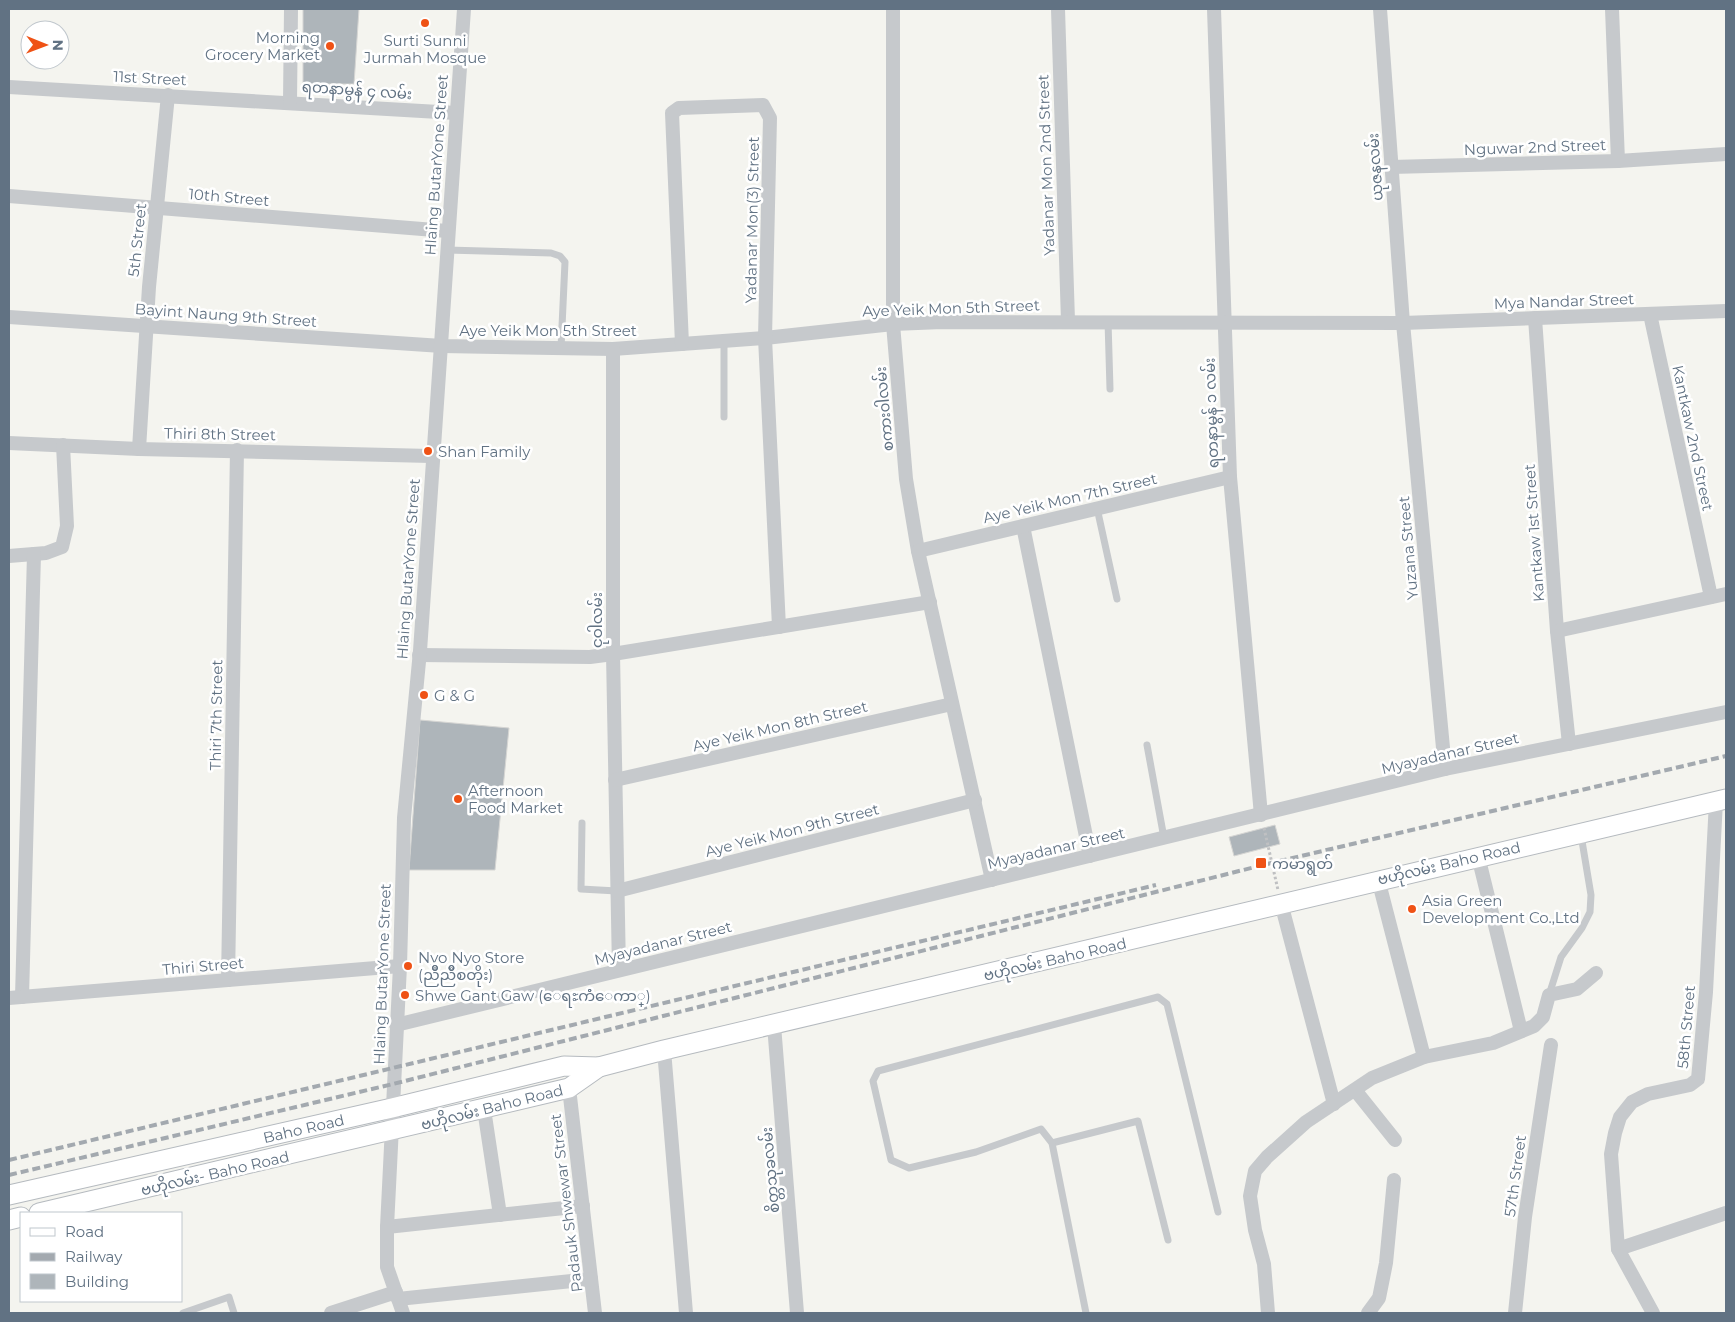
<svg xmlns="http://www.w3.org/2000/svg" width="1735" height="1322" viewBox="0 0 1735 1322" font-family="Montserrat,'Noto Sans Myanmar',sans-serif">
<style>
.building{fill:#aeb5ba;stroke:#d5d5d3}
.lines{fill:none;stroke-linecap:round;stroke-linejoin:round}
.secondary-casing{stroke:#b5babf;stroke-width:21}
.path{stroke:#bfc0c2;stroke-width:3;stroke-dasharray:2.5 2.5;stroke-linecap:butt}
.lane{stroke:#c6c9cc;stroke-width:7}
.street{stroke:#c6c9cc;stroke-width:14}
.secondary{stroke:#fff;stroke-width:19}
.rail{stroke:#a3a9af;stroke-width:4;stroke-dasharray:8 4;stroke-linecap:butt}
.poi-dot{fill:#ef5215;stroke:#fff;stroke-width:2}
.labels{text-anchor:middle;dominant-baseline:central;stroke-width:5;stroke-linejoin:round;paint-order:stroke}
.poi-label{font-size:15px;fill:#617283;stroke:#fff;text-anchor:start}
.street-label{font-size:15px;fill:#617283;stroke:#fff}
</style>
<rect width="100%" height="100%" fill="#f4f4ef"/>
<g class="building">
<polygon points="303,9 359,9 354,84 303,84"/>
<polygon points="420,720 509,728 495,870 409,870"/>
<polygon points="1275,825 1280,844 1234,856 1229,837"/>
</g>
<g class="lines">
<defs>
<g id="secondary">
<path id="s1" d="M9,1195l383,-87 172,-42 35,1"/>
<polyline points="39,1213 569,1088 599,1067 664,1050 1726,799"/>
<polyline points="9,1220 21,1217"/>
</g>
</defs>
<use href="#secondary" class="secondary-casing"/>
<polyline class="path" points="1264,828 1278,890"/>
<g class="lane">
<polyline points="447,250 551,253 560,256 565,262 561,348"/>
<polyline points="1108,321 1110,389"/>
<polyline points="724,341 724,417"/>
<polyline points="1097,508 1117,599"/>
<polyline points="1147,745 1164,838"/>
<polyline points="582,823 581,889 617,891"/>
<polyline points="1549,995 1561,957 1582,928 1590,912 1591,895 1581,835"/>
<polyline points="1052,1143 1138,1121 1168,1240"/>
<polyline points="183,1313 229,1297 234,1313"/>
<polyline points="1086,1313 1052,1143 1041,1129 976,1152 909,1168 891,1160 873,1081 878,1071 1158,997 1167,1004 1218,1212"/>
</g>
<g class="street">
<polyline points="893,9 893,324 906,479 918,551 992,880"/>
<polyline points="1058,9 1068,321"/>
<polyline points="1214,9 1230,477 1261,815"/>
<polyline points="1380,9 1403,323 1445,769"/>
<polyline points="9,87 456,113"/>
<polyline points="290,102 291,9"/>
<polyline points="1618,161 1726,154"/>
<polyline points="1391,167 1618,161 1612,9"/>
<polyline points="9,196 447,231"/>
<polyline points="1650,314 1711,597"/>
<polyline points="9,317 442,346 613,349 765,338 893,324 942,322 1403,323 1726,311"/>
<polyline points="1535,318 1557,631 1569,744"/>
<polyline points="682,344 672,113 679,108 763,105 770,118 765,338 779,627"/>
<polyline points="613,349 613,654 619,970"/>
<polyline points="9,443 139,449 431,456"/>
<polyline points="139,449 149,287 168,95"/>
<polyline points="1023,526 1090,856"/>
<polyline points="918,551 1230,477"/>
<polyline points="9,556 46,553 62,547 67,526 63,445"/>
<polyline points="1557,631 1726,594"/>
<polyline points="419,655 590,657 613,654 930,602"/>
<polyline points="615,780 952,704"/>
<polyline points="1478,856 1521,1031"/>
<polyline points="1378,879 1424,1057"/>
<polyline points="617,891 975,800"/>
<polyline points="1281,903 1334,1104"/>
<polyline points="228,980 237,450"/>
<polyline points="22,997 34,554"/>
<polyline points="9,998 400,966"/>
<polyline points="396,1025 1445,769 1726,712"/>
<polyline points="774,1025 797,1313"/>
<polyline points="664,1050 686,1313"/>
<polyline points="569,1088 595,1313"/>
<polyline points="1355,1090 1395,1140"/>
<polyline points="484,1109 500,1215"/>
<polyline points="387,1227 583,1206"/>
<polyline points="1618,1249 1726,1213"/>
<polyline points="398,1299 591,1279"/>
<polyline points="331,1313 396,1292"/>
<polyline points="403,1313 387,1267 387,1227 400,966 404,818 420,651 464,9"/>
<polyline points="1268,1313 1264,1264 1255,1230 1250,1196 1255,1171 1267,1157 1306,1122 1372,1078 1424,1057 1493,1043 1534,1026 1543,1017 1549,995 1577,989 1596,973"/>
<polyline points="1368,1313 1379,1298 1386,1263 1394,1180"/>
<polyline points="1515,1313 1525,1217 1551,1045"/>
<polyline points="1653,1313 1618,1249 1611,1154 1615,1133 1620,1117 1632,1102 1648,1094 1690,1085 1698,1079 1706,992 1716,801"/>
</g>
<use href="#secondary" class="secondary"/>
<g class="rail">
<polyline points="9,1160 1156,885"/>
<polyline points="9,1175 393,1084 1263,865 1726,756"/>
</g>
</g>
<g class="poi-dot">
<circle cx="425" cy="23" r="5"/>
<circle cx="330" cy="46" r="5"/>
<circle cx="428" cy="451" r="5"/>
<circle cx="424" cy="695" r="5"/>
<circle cx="458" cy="799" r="5"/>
<rect x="1255" y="857" width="12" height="12" rx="2.5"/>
<circle cx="1412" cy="909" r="5"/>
<circle cx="408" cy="966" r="5"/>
<circle cx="405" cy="995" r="5"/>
</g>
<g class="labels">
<g class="poi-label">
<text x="320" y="37" text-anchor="end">Morning<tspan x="320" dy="17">Grocery Market</tspan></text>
<text x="425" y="40" text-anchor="middle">Surti Sunni<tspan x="425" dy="17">Jurmah Mosque</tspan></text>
<text x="438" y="451">Shan Family</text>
<text x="434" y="695">G &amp; G</text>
<text x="468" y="790">Afternoon<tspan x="468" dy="17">Food Market</tspan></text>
<text x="1272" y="863">ကမာရွတ်</text>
<text x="1422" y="900">Asia Green<tspan x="1422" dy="17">Development Co.,Ltd</tspan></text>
<text x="418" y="957">Nyo Nyo Store<tspan x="418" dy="17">(ညိဳညိဳစတိုး)</tspan></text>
<text x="415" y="995">Shwe Gant Gaw (ေရႊကံံေကာ္)</text>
</g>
<g class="street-label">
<text transform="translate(150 78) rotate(3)">11st Street</text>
<text transform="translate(357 90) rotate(4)">ရတနာမွန် ၄ လမ်း</text>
<text transform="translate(1535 147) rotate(-2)">Nguwar 2nd Street</text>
<text transform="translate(436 165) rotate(-86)">Hlaing ButarYone Street</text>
<text transform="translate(1046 165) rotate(-92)">Yadanar Mon 2nd Street</text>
<text transform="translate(1375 167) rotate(-94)">ယုဇနလမ်း</text>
<text transform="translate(229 197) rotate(5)">10th Street</text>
<text transform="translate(752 220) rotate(-89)">Yadanar Mon(3) Street</text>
<text transform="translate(137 240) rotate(-84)">5th Street</text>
<text transform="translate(1564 301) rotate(-2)">Mya Nandar Street</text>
<text transform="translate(951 308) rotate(-2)">Aye Yeik Mon 5th Street</text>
<text transform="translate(226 315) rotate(4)">Bayint Naung 9th Street</text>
<text x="548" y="330">Aye Yeik Mon 5th Street</text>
<text transform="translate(884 409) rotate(-95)">စကား၀ါလမ်း</text>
<text transform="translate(1211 413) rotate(-92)">ရတနာမွန် ၁ လမ်း</text>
<text transform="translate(220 434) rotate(1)">Thiri 8th Street</text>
<text transform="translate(1693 438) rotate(78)">Kantkaw 2nd Street</text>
<text transform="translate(1070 498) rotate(-13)">Aye Yeik Mon 7th Street</text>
<text transform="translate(1534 533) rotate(-94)">Kantkaw 1st Street</text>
<text transform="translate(1408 548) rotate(-95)">Yuzana Street</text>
<text transform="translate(408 569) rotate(-86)">Hlaing ButarYone Street</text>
<text transform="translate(596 620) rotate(-90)">ငုဝါလမ်း</text>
<text transform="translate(216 715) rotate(-89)">Thiri 7th Street</text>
<text transform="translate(780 726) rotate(-13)">Aye Yeik Mon 8th Street</text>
<text transform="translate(1450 753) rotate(-13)">Myayadanar Street</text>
<text transform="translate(792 830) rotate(-14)">Aye Yeik Mon 9th Street</text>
<text transform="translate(1056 848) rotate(-13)">Myayadanar Street</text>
<text transform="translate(1449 863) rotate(-13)">ဗဟိုလမ်း Baho Road</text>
<text transform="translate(663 943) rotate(-14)">Myayadanar Street</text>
<text transform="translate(1055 959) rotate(-13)">ဗဟိုလမ်း Baho Road</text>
<text transform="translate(203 966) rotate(-5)">Thiri Street</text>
<text transform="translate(382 974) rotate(-88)">Hlaing ButarYone Street</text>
<text transform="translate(1686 1027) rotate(-85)">58th Street</text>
<text transform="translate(492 1107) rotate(-14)">ဗဟိုလမ်း Baho Road</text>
<text stroke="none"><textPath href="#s1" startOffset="302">Baho Road</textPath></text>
<text transform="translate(770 1170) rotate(-95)">စိတ္တသုခလမ်း</text>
<text transform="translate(215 1173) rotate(-13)">ဗဟိုလမ်း- Baho Road</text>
<text transform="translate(1515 1176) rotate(-82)">57th Street</text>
<text transform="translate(566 1203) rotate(-97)">Padauk Shwewar Street</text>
</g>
</g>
<rect width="1735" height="1322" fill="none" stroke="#617283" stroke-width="20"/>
<rect x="20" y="1212" width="162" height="90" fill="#ffffff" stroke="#c0c7cd"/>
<rect x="30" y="1228" width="25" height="8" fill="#ffffff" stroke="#c0c7cd"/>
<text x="65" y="1237" font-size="15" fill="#617283">Road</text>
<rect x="30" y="1253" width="25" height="8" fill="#a3a9af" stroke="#c0c7cd"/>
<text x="65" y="1262" font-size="15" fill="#617283">Railway</text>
<rect x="30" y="1274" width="25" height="15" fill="#aeb5ba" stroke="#c0c7cd"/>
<text x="65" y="1287" font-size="15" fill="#617283">Building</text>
<g transform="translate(45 45) rotate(91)"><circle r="24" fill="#ffffff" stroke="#c0c7cd"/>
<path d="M0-4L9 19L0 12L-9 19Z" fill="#ef5215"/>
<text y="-8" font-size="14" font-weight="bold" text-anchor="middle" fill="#617283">N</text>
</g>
</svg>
